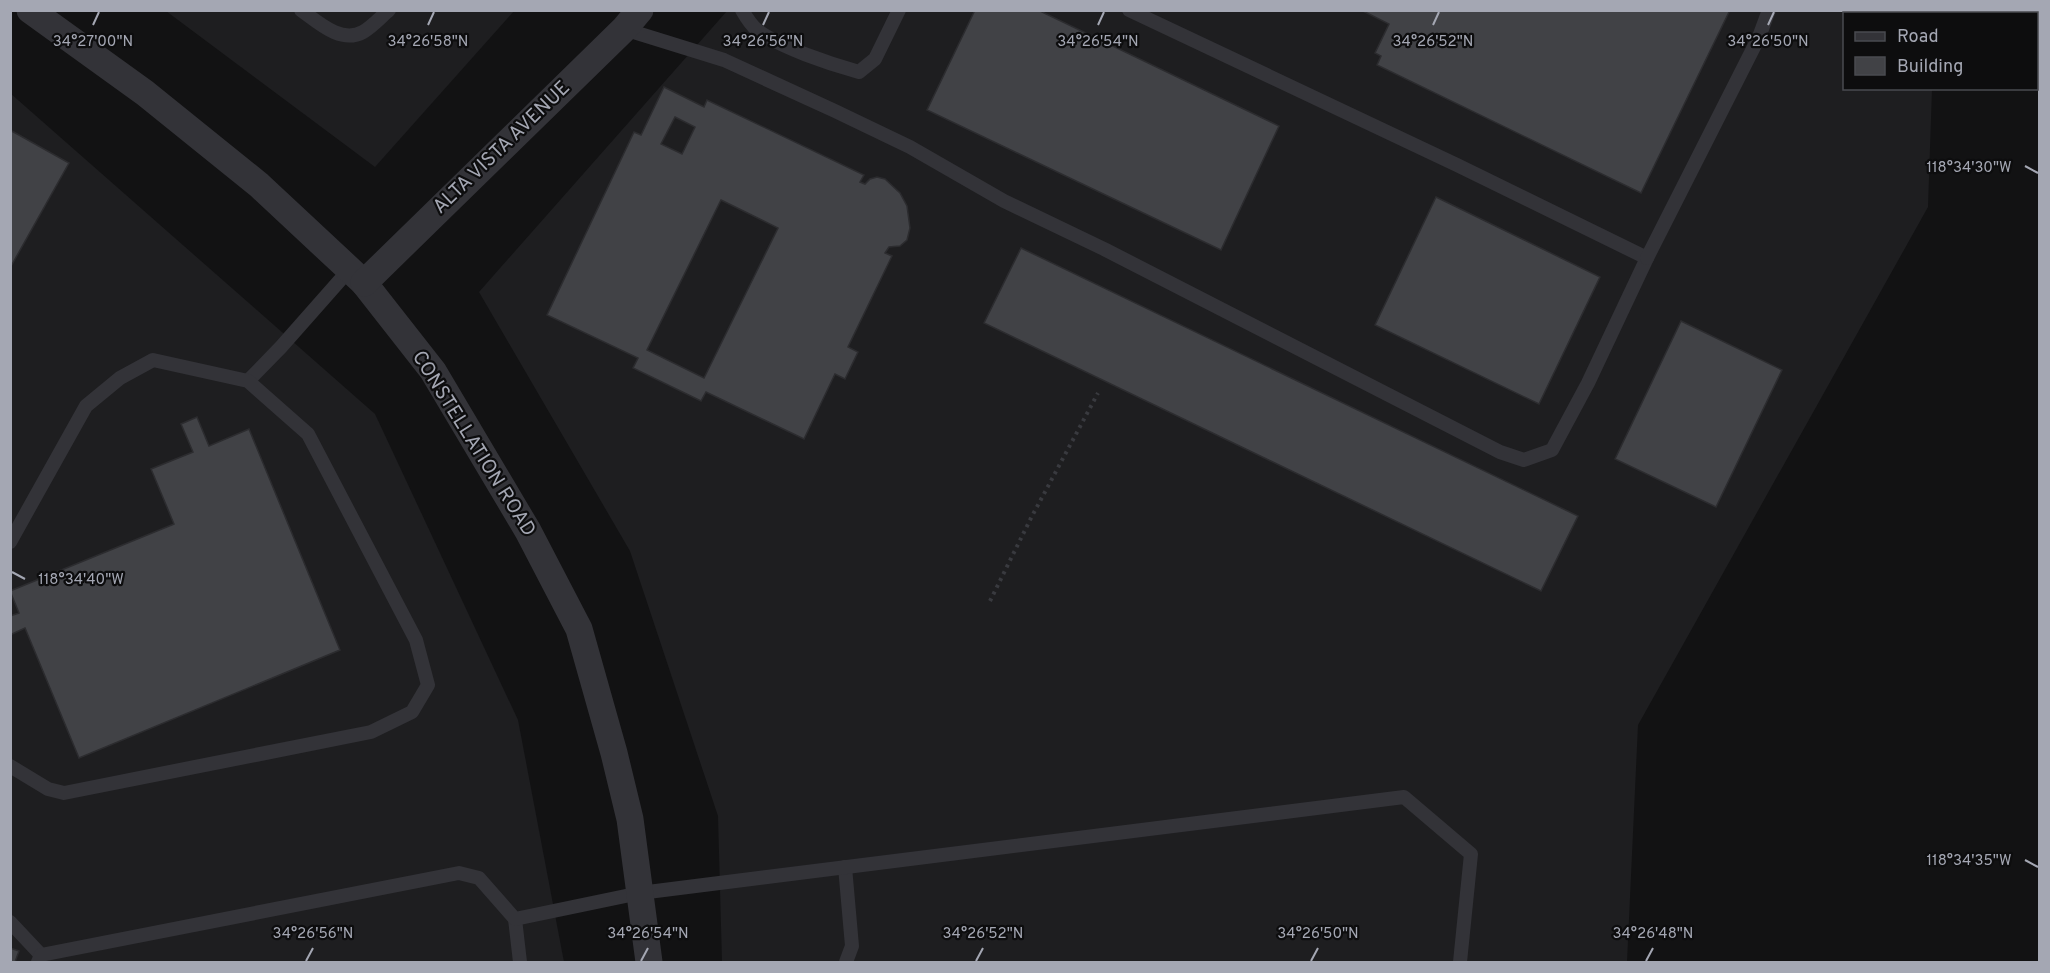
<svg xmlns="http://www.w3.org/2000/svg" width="2050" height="973" viewBox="0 0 2050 973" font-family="Overpass,sans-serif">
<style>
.built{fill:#1e1e20}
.building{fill:#414246;stroke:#2c2c2f;stroke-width:1.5;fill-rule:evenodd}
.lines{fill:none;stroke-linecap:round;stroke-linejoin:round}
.path{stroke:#393a3f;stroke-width:4;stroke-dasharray:3 4.5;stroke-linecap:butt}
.lane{stroke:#333338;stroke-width:14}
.street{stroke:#333338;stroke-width:27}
.ticks{fill:none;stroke:#a4a7b3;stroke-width:2}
.labels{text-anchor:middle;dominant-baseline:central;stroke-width:4.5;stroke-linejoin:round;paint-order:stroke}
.street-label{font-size:20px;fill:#a4a7b3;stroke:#0d0d0e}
.ticks-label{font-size:15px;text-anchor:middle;fill:#a4a7b3;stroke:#0d0d0e;stroke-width:4.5;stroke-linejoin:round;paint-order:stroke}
</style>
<rect width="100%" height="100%" fill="#121213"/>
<g class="built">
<polygon points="166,11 514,11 375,167"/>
<polygon points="727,11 1934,11 1934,14 1844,14 1844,88 1932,89 1928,207 1638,725 1627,962 722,962 718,816 630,551 479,292"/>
<polygon points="10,93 375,414 518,720 564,962 11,962"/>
</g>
<g class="building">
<polygon points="975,10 1038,10 1279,126 1221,250 927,110"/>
<polygon points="1361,10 1730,10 1641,193 1377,65 1381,56 1375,53 1389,24"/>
<path d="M664,87l40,20 3,-7 157,75 -4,7 5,2 5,-5 7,-2 8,2 15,14 7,13 3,22 -3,12 -7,6 -11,1 -4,6 7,3 -44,91 10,5 -13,27 -10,-5 -31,65 -98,-47 -5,9 -68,-33 5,-10 -91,-43 87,-183 7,3zM675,117l20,10 -13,27 -21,-10zM721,200l57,28 -74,150 -57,-28z"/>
<polygon points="10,130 69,163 10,268"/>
<polygon points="1436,197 1600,277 1539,404 1375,325"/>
<polygon points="1021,248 1578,516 1541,591 984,323"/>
<polygon points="1681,321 1782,370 1716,507 1615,459"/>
<polygon points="197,417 209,446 249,429 340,650 79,758 25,628 10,635 10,616 19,613 10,591 174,524 151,469 193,452 181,424"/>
<polygon points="10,948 19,951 15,962 10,962"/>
</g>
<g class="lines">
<polyline class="path" points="990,601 1031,518 1098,393"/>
<g class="lane">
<path d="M301,10c18,13 40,34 62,22 9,-5 18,-15 26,-22"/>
<path d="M742,10c4,7 9,15 15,20 22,17 73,34 102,42l16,-13 24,-49"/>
<polyline points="624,29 724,60 835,111 910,147 1004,201 1104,249 1500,452 1524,460 1552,450 1588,383 1647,258 1457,165 1129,10"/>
<polyline points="1647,258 1759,37 1769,10"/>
<polyline points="248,381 281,347 349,270"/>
<polyline points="10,542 86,406 120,378 153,360 248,381 308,434 416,640 428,685 412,712 371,732 64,793 48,789 10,766"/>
<polyline points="845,867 852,946 846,962"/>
<polyline points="515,919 520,962"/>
<polyline points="10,922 41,955"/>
<polyline points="38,962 41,955 459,873 479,878 515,919 640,893 1404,797 1471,854 1460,962"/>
</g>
<g class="street">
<polyline points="30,10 145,93 259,185 364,283 433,371 528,531 579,629 614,753 630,819 649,962"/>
<polyline points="364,283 624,29 640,10"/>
</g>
</g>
<path class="ticks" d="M93,25l6,-13M428,25l6,-13M763,25l6,-13M1098,25l6,-13M1433,25l6,-13M1768,25l6,-13M2025,166l13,7M12,572l13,7M2025,860l13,7M306,961l7,-13M641,961l7,-13M976,961l7,-13M1311,961l7,-13M1646,961l7,-13"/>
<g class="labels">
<g class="street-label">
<text transform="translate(502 148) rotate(-44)">ALTA VISTA AVENUE</text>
<text transform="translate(473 444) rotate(58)">CONSTELLATION ROAD</text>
</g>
</g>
<g class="ticks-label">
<text x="93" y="46">34°27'00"N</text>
<text x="428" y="46">34°26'58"N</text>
<text x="763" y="46">34°26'56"N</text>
<text x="1098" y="46">34°26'54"N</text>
<text x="1433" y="46">34°26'52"N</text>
<text x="1768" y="46">34°26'50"N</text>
<text x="1969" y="172">118°34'30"W</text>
<text x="81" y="584">118°34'40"W</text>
<text x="1969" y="865">118°34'35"W</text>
<text x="313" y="938">34°26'56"N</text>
<text x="648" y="938">34°26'54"N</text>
<text x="983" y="938">34°26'52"N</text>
<text x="1318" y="938">34°26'50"N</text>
<text x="1653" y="938">34°26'48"N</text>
</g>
<rect width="2050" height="973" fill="none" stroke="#a4a7b3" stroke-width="24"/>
<rect x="1843" y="12" width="195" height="78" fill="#0d0d0e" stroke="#494b50" stroke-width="1.5"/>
<rect x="1855" y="32" width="30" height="9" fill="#333338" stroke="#494b50" stroke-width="1.5"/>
<text x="1897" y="42" font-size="18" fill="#a4a7b3">Road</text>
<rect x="1855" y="57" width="30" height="18" fill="#414246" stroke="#494b50" stroke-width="1.5"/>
<text x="1897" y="72" font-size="18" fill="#a4a7b3">Building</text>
</svg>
